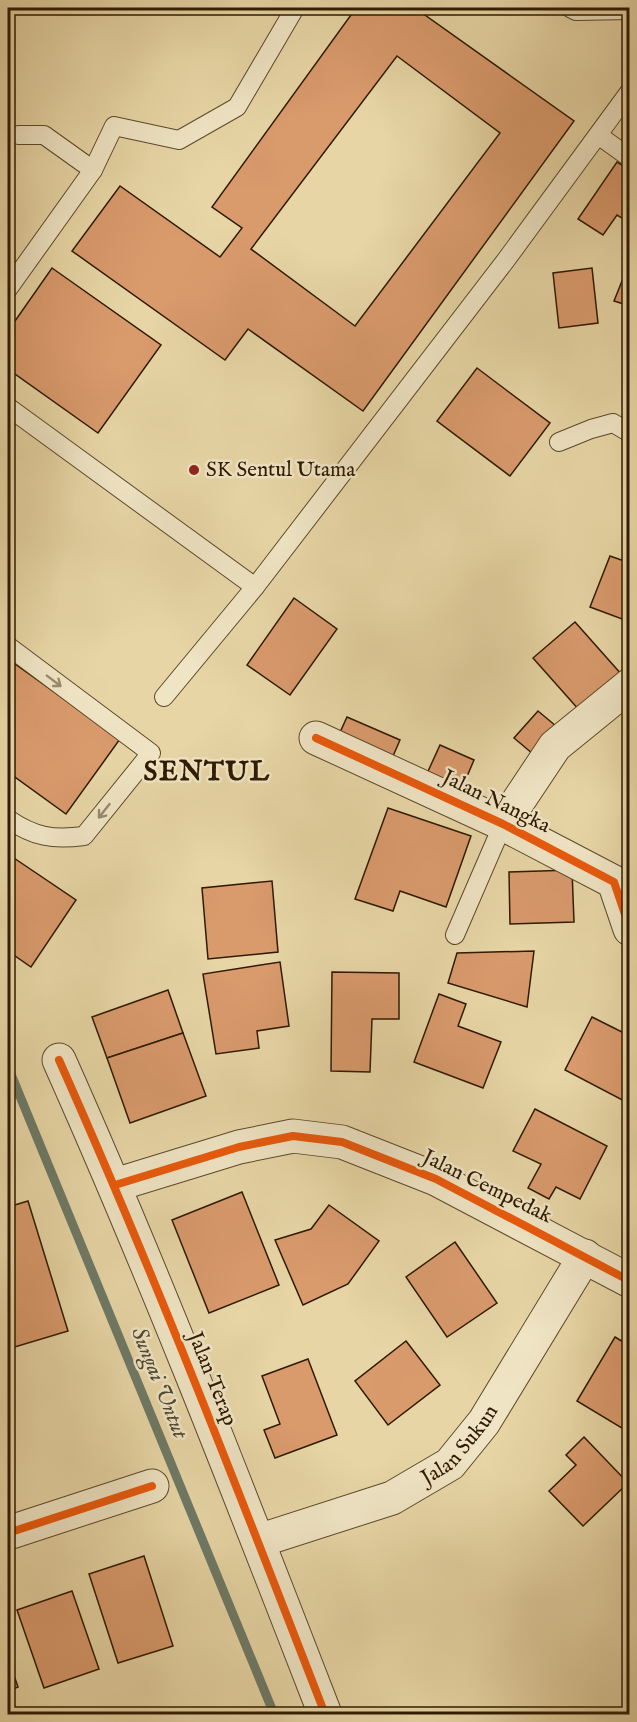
<svg xmlns="http://www.w3.org/2000/svg" width="637" height="1722" viewBox="0 0 637 1722" font-family="'IM FELL English',serif">
<style>
.lines{fill:none;stroke-linecap:round;stroke-linejoin:round}
.stream{stroke:#6d7966;stroke-width:9}
.building{fill:#d99a6c;stroke:#2f1a00;stroke-width:1.5;fill-rule:evenodd}
.lane-casing{stroke:#5d4929;stroke-width:20}
.street-casing{stroke:#5d4929;stroke-width:35}
.lane{stroke:#efe4c4;stroke-width:18}
.street{stroke:#efe4c4;stroke-width:33}
.cycleway-casing{stroke:#efe4c4;stroke-width:11}
.cycleway{stroke:#e8590c;stroke-width:8}
.oneway{stroke:#99896c}
.poi-dot{fill:#8f2418;stroke:#efe4c4;stroke-width:2}
.labels{text-anchor:middle;dominant-baseline:central;stroke-width:5;stroke-linejoin:round;paint-order:stroke}
.poi-label{font-size:21px;fill:#2f1a00;stroke:#efe4c4;text-anchor:start}
.street-label{font-size:21px;fill:#2f1a00;stroke:#efe4c4}
.water-label{font-size:22px;font-style:italic;fill:#4e4933;stroke:#efe4c4}
.district-label{font-size:27px;font-weight:bold;letter-spacing:1.5px;fill:#2f1a00;stroke:#efe4c4}
</style>
<rect width="100%" height="100%" fill="#e7d5a5"/>
<filter id="stains"><feTurbulence type="fractalNoise" baseFrequency=".00333" numOctaves="4"/><feColorMatrix values="0 0 0 0 .2 0 0 0 0 .09 0 0 0 0 .02 0 0 0 .5 -.17"/></filter>
<radialGradient id="worn" r=".72"><stop offset=".6" stop-color="#630" stop-opacity="0"/><stop offset="1" stop-color="#630" stop-opacity=".3"/></radialGradient>
<g class="lines">
<polyline class="stream" points="8,1067 274,1714"/>
</g>
<g class="building">
<path d="M356,8h59l159,113 -211,290 -115,-82 -23,31 -153,-109 48,-65 100,71 22,-29 -30,-21zM397,56l103,77 -145,193 -104,-77z"/>
<polygon points="617,162 630,170 630,223 617,215 603,235 578,219"/>
<polygon points="630,261 630,306 614,301"/>
<polygon points="52,268 161,345 98,433 8,369 8,331"/>
<polygon points="592,268 598,323 559,328 553,273"/>
<polygon points="477,368 550,423 510,476 437,421"/>
<polygon points="610,556 630,563 630,622 590,607"/>
<polygon points="294,598 337,629 290,695 247,665"/>
<polygon points="575,622 622,675 580,711 533,658"/>
<polygon points="8,659 120,739 66,814 8,772"/>
<polygon points="538,711 556,726 533,754 514,738"/>
<polygon points="347,717 400,740 390,763 337,739"/>
<polygon points="440,745 474,760 459,795 424,780"/>
<polygon points="388,808 471,836 446,907 400,891 393,911 355,899"/>
<polygon points="8,854 76,900 31,967 8,951"/>
<polygon points="572,870 574,922 510,924 509,872"/>
<polygon points="272,881 278,952 208,959 202,888"/>
<polygon points="534,951 527,1007 448,983 457,953"/>
<polygon points="280,962 289,1026 257,1031 259,1048 216,1054 203,974"/>
<polygon points="332,972 399,973 399,1019 372,1019 370,1072 331,1071"/>
<polygon points="168,990 183,1033 107,1058 92,1017"/>
<polygon points="439,994 466,1004 458,1026 501,1042 483,1088 414,1062"/>
<polygon points="592,1017 630,1036 630,1104 565,1070"/>
<polygon points="183,1033 206,1096 130,1123 107,1058"/>
<polygon points="535,1109 607,1146 580,1199 556,1187 549,1199 528,1188 541,1164 513,1151"/>
<polygon points="242,1192 279,1285 209,1313 172,1220"/>
<polygon points="28,1201 68,1331 8,1349 8,1207"/>
<polygon points="329,1205 379,1241 348,1284 303,1305 275,1240 311,1229"/>
<polygon points="455,1242 497,1303 447,1337 406,1277"/>
<polygon points="615,1337 630,1346 630,1433 577,1401"/>
<polygon points="406,1341 440,1385 388,1425 355,1381"/>
<polygon points="308,1359 337,1435 275,1458 264,1430 280,1424 262,1376"/>
<polygon points="584,1437 628,1483 583,1526 549,1491 576,1465 566,1455"/>
<polygon points="144,1556 173,1646 118,1663 89,1574"/>
<polygon points="72,1591 99,1669 44,1688 17,1610"/>
<polygon points="8,1658 18,1687 8,1691"/>
</g>
<g class="lines">
<defs>
<g id="lane">
<polyline points="570,8 576,11 630,10"/>
<polyline points="18,135 44,135 93,170"/>
<polyline points="598,135 630,158"/>
<polyline points="8,289 93,170 114,126 179,140 237,107 295,8"/>
<polyline points="8,407 255,587"/>
<polyline points="559,442 591,429 613,423 630,433"/>
<path d="M8,646l143,107 -67,83c-31,4 -50,1 -76,-17"/>
<polyline points="164,697 255,587 506,260 630,91"/>
<polyline points="455,935 503,824"/>
</g>
<g id="street">
<polyline points="316,738 503,824 614,882 630,929"/>
<polyline points="503,824 555,746 630,685"/>
<path d="M59,1060c96,215 181,435 266,654"/>
<polyline points="115,1185 239,1147 293,1136 342,1142 436,1179 630,1281"/>
<polyline points="8,1533 152,1486"/>
<path id="s1" d="M258,1541l134,-43 58,-34 34,-42 101,-166"/>
</g>
</defs>
<use href="#lane" class="lane-casing"/>
<use href="#street" class="street-casing"/>
<use href="#lane" class="lane"/>
<use href="#street" class="street"/>
<defs>
<g id="cycleway">
<polyline points="316,738 503,824 614,882 630,929"/>
<path d="M59,1060c96,215 181,435 266,654"/>
<polyline points="115,1185 239,1147 293,1136 342,1142 436,1179 630,1281"/>
<polyline points="8,1533 152,1486"/>
</g>
</defs>
<use href="#cycleway" class="cycleway-casing"/>
<use href="#cycleway" class="cycleway"/>
</g>
<defs><path id="oneway-shaft" d="M-6 0H5M1.5-3L5.5 0L1.5 3" fill="none" stroke-width="1.6" stroke-linecap="round" stroke-linejoin="round" transform="scale(1.5)"/></defs>
<g class="oneway">
<use href="#oneway-shaft" transform="translate(54 681) rotate(37)"/>
<use href="#oneway-shaft" transform="translate(104 811) rotate(128)"/>
</g>
<circle class="poi-dot" cx="194" cy="470" r="6"/>
<g class="labels">
<g class="poi-label">
<text x="206" y="470">SK Sentul Utama</text>
</g>
<g class="street-label">
<text transform="translate(496 802) rotate(26)">Jalan Nangka</text>
<text transform="translate(487 1187) rotate(26)">Jalan Cempedak</text>
<text transform="translate(212 1379) rotate(68)">Jalan Terap</text>
<text stroke="none"><textPath href="#s1" startOffset="228">Jalan Sukun</textPath></text>
</g>
<g class="water-label">
<text transform="translate(159 1383) rotate(68)">Sungai Untut</text>
</g>
<g class="district-label">
<text x="207" y="773">SENTUL</text>
</g>
</g>
<rect width="637" height="1722" fill="none" stroke="#e7d5a5" stroke-width="30"/>
<rect x="9" y="9" width="619" height="1704" fill="none" stroke="#2f1a00" stroke-width="3"/>
<rect x="15" y="15" width="607" height="1692" fill="none" stroke="#2f1a00" stroke-width="1.5"/>
<rect width="100%" height="100%" filter="url(#stains)"/>
<rect width="100%" height="100%" fill="url(#worn)"/>
</svg>
